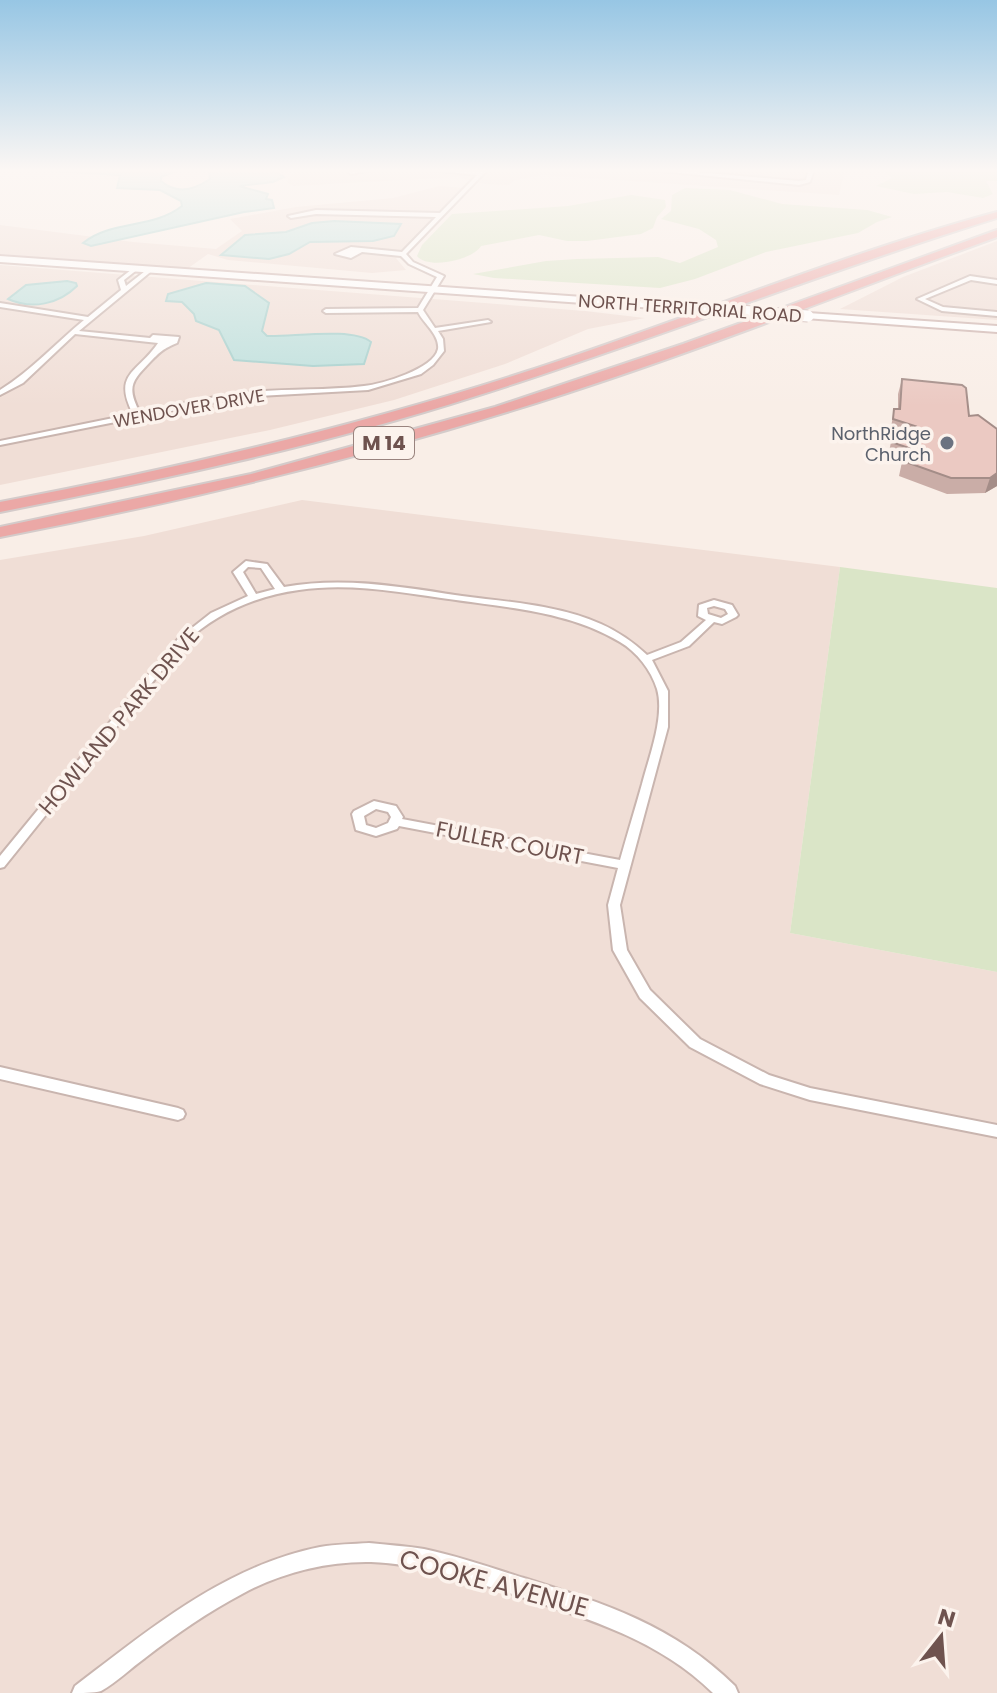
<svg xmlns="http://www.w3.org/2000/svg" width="997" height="1693" viewBox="0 0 997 1693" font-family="Poppins,sans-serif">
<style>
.residential{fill:#f0ded6}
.green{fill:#dae5c7}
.water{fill:#bee0dd;stroke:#a6d0cd;stroke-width:2}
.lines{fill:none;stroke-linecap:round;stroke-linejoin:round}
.minor-casing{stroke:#c9b5af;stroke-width:4}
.secondary-casing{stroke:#ceb5b0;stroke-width:4}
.motorway-casing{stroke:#d4cbca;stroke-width:4}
.minor{fill:#fff;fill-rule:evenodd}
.secondary{fill:#fff;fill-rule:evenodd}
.motorway{fill:#eba8a6;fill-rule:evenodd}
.secondary-bridge-casing{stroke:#ceb5b0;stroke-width:13;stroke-linecap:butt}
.secondary-bridge{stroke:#fff;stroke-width:11}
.wall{fill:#caada7}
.shaded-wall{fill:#a48d88}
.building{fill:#ebc9c2;stroke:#a48d88;stroke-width:2}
.worship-dot{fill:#6b7280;stroke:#fcf3ed;stroke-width:3}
.labels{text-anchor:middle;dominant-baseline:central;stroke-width:7;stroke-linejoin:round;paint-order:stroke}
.far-street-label{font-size:18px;fill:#6f534f;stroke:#fcf3ed}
.far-worship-label{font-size:18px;fill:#5b616d;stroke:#fcf3ed;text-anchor:end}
.shield{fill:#fcf3ed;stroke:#99837e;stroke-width:2}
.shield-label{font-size:20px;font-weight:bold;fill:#6f534f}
.street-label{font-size:22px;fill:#6f534f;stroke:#fcf3ed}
.near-street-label{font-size:26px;fill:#6f534f;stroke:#fcf3ed}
</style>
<rect width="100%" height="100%" fill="#f9eee7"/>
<g class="residential">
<polygon points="295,169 845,169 839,195 542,175 515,180 509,185 485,184 457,177 293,186 287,182"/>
<polygon points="439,186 464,188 396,258 406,270 372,273 228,260 208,254 187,269 0,254 0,225 133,242 216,249 242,231 230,219 296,207 393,198"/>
<polygon points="997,241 997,320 840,309 903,277"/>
<polygon points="0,265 585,311 645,318 588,329 505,364 394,400 270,430 0,485"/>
<polygon points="302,500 840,567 790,933 997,972 997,1693 0,1693 0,560 144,536"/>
</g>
<g class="green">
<polygon points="883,169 997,169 997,181 986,181 993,194 983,198 947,192 914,194 876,186 892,178"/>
<polygon points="685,188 730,190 782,204 867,210 892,217 877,222 858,233 766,252 695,279 660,288 494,278 473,274 546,261 577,259 658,257 680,263 718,247 716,240 699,229 661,219 671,211 672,195"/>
<path d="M631,195l34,5 1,7 -9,10 -4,11 -12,6 -54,7h-20l-28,-6 -58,11c-8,14 -53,24 -64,10l5,-11 30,-31 116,-8z"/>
<polygon points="840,567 997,588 997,972 790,933"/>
</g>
<g class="water">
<path d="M19,169h80c15,7 51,-1 75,3l-13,5v4c16,14 33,9 49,-2l-1,-6c22,-5 55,-10 75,4l-11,5 -34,4 29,8 -2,5 6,1 2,8 -30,4 -153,34 -8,-3c28,-23 70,-14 99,-37l-1,-5 -21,-11 -43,-2 3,-13z"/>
<polygon points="334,221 401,224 394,236 373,241 310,242 289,254 269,259 221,255 245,235 286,232 312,223"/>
<path d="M67,281l9,2 1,3c-18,18 -45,24 -69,13l18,-14z"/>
<path d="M206,283l39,3 24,17 -7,28 5,5c26,1 85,-9 104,6l-7,22 -51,2 -79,-6 -15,-30 -23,-9 -2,-7 -12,-12 -16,-1 2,-7z"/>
</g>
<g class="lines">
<defs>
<g id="minor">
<polygon points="361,169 379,169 351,174 348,172"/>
<path d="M420,169l60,3 3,-3h5l-82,85 7,8 31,14 -21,34 12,18 53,-8 3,2 -53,9 5,8 1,12 -11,14 -12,9 -53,16 -127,7 -241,48v-4l133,-27c-21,-41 5,-41 25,-71l-83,-9 -52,49 -23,12v-5c31,-19 56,-47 84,-70l-84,-13v-4l88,14 33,-27 -3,-10 18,-14 2,3 -14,11 2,6 23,-18 5,1 -75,62 71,7 3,-3 26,2 -2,6c-14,6 -16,8 -26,18 -19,20 -25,25 -11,52 34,-7 68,-16 102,-20 41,-5 82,-2 122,-7 18,-2 70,-17 74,-37 2,-14 -15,-26 -20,-37l-92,1 -3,-2 3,-2 92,-1 19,-31 -28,-13 -8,-8 -39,-4 -11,6 -16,-4 16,-7 51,5 34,-35 -120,-3 -25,4 -3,-2 28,-6 124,3 37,-38z"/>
<polygon points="640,169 662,169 799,181 806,180 809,169 814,169 810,182 799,185"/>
<polygon points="970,276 997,280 997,284 971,280 925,299 943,307 997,312 997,316 942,311 917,299"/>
<path d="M246,561l21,3 17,23c60,-11 118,0 178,9 46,6 96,9 139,28 18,8 32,18 46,31l34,-13 25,-22 -8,-4 1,-11 15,-5 18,5 6,10 -2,2 -14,7 -8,-2 -25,24 -37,14 16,31v36l-48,178 7,45 23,40 50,49 69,36 41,13 187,37v12l-187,-37 -50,-16 -70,-37 -50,-49 -27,-48 -5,-45 10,-37 -219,-42 -2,3 -21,7 -20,-6 -4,-16 2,-3 20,-10 22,5 7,11 -1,2 218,41c7,-25 15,-51 22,-76 7,-27 23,-68 15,-95 -6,-19 -20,-37 -37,-47 -49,-30 -109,-34 -164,-42 -52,-7 -105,-18 -157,-10 -44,6 -82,23 -115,53l-180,224 -4,1v-12l178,-217 33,-26 37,-17 -15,-24zM248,567l13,1 14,21 -19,5 -13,-22zM714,606l11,3 3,5 -7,4 -13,-4 -1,-6zM376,809l12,3 3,5 -3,6 -12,5 -10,-3 -2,-9z"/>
<polygon points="0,1067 178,1108 183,1110 185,1114 183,1118 178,1120 0,1079"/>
<path d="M369,1543c18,2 37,3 55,6 34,7 67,19 100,29 82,26 149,47 211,108l3,7h-25c-54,-53 -124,-74 -194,-97 -49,-15 -97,-32 -148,-34 -44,-1 -91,11 -129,32 -34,18 -66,40 -97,64 -14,10 -28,24 -44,33 -7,2 -20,2 -29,2l3,-7c75,-57 150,-120 245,-139 16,-3 33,-3 49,-4z"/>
</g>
<g id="secondary">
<polygon points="0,256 683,304 688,307 683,310 0,262"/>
<polygon points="808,313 997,326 997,332 805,318 803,316"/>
</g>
<g id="motorway">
<path d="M997,212v6c-175,54 -346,123 -521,178 -156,50 -316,84 -476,116v-10c179,-34 355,-75 528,-131 157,-51 310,-116 469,-159z"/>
<path d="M997,230v7c-144,52 -287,110 -433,157 -185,60 -373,106 -564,143v-10l251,-53 244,-67 188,-63z"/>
</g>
</defs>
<use href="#minor" class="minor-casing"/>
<use href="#secondary" class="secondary-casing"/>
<use href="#motorway" class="motorway-casing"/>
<use href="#minor" class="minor"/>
<use href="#secondary" class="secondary"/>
<use href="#motorway" class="motorway"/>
<defs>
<polyline id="secondary-bridge" points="683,307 808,316"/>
</defs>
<use href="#secondary-bridge" class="secondary-bridge-casing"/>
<use href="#secondary-bridge" class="secondary-bridge"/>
</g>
<polygon class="wall" points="902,379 969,416 997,429 997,486 985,493 947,494 899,476 902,462 888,457 891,442 899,437 890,434 894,409 898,409 898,394"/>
<polygon class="shaded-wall" points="997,473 997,486 985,493 990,478"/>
<polygon class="building" points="902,379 962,385 966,388 969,416 978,415 997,429 997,473 990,478 951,478 903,461 918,451 891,442 915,426 893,419 894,409 900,409"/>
<linearGradient id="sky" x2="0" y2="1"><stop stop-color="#97c6e4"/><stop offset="0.42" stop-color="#fcf7f4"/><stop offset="1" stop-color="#fcf7f4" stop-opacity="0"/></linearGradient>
<rect width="997" height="406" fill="url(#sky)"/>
<circle class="worship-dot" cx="947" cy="443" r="8"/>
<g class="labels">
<g class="far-street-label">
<text transform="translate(690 308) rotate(4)">NORTH TERRITORIAL ROAD</text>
<text transform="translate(189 408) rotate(-10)">WENDOVER DRIVE</text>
</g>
<g class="far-worship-label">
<text x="931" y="433">NorthRidge<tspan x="931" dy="21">Church</tspan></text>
</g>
<rect class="shield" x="354" y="427" width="60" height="32" rx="6"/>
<g class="shield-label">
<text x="384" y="443">M 14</text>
</g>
<g class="street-label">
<text transform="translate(119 721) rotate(-50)">HOWLAND PARK DRIVE</text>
<text transform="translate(510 843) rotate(11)">FULLER COURT</text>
</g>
<g class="near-street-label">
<text transform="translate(494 1583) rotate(15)">COOKE AVENUE</text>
</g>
</g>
<g transform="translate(941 1637) rotate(17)" stroke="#fcf3ed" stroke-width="6" paint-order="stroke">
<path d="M0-6L14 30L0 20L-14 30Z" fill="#6f534f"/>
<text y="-12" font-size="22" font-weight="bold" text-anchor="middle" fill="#6f534f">N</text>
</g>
</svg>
